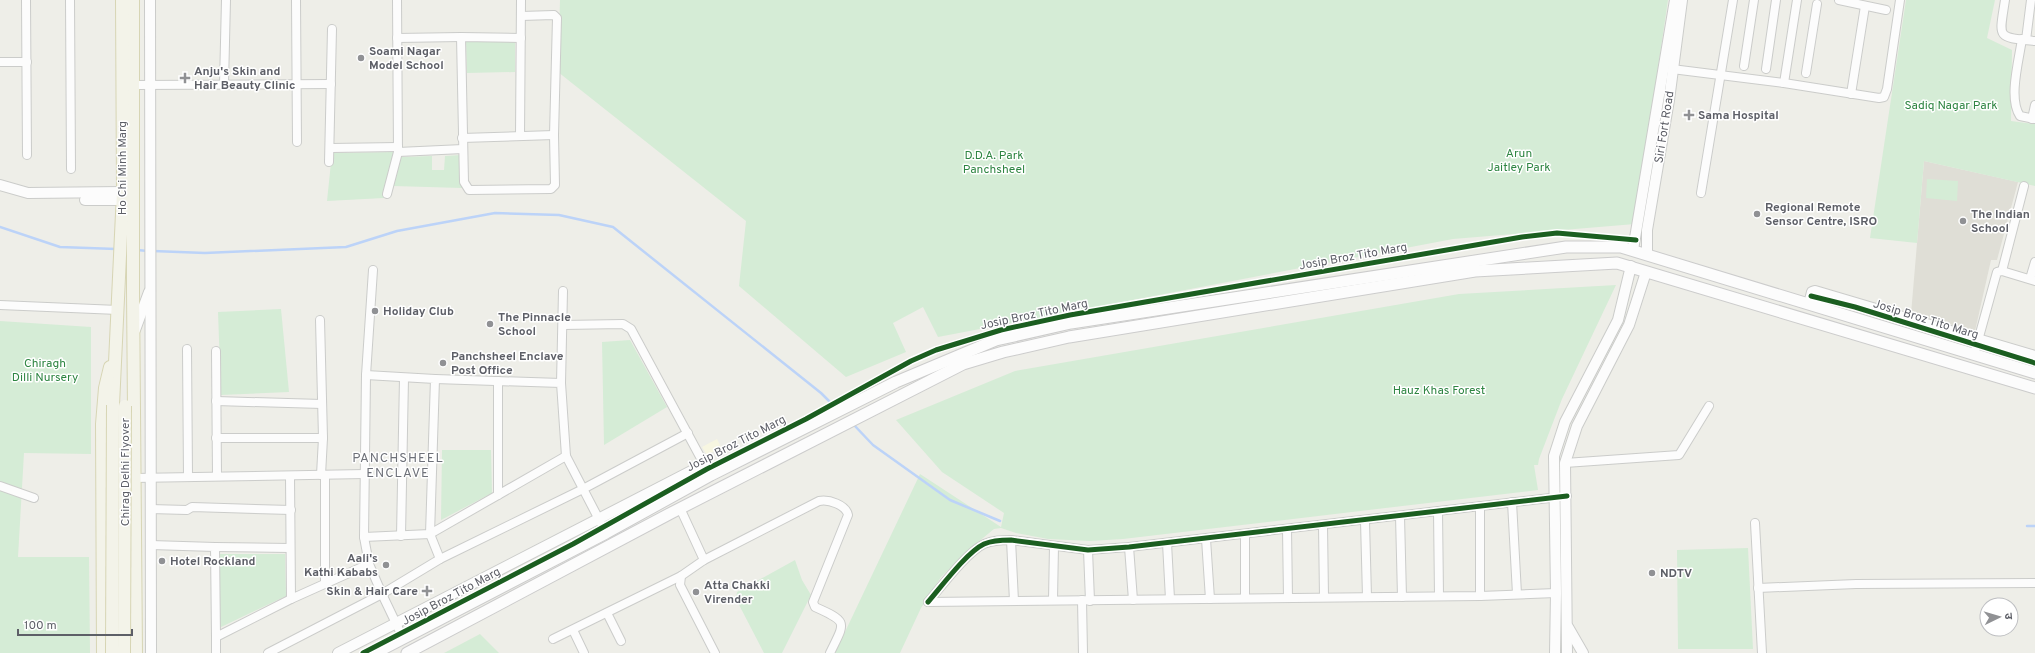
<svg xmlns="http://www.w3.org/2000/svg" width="2035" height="653" viewBox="0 0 2035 653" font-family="Overpass,'Noto Sans Devanagari',sans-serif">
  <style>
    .commercial { fill: #f7f6e1 }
    .education { fill: #dfded6 }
    .green { fill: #d5ecd6 }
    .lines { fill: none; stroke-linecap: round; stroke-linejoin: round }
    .stream { stroke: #bcd3f8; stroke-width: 2.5 }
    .minor-casing { stroke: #cbccca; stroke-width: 10 }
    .tertiary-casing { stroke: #cbccca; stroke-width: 12 }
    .secondary-casing { stroke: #ccc; stroke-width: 13 }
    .primary-casing { stroke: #d7d5b4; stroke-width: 14 }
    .minor { stroke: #fcfcfc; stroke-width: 8 }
    .tertiary { stroke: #fcfcfc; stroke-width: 10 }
    .secondary { stroke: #fcfcfc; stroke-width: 11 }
    .primary { stroke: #f3f3e9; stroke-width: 12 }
    .primary-bridge-casing { stroke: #d7d5b4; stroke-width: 14; stroke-linecap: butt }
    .primary-bridge { stroke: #f3f3e9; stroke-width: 12 }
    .cycleway-casing { stroke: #fff; stroke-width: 8 }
    .cycleway { stroke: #1b5e20; stroke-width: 5 }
    .poi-dot { fill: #909194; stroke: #fff; stroke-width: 1.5 }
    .labels { text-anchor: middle; stroke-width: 3; stroke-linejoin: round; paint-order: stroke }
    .poi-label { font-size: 12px; font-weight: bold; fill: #5d5f67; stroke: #fff; text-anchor: start }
    .park-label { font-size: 12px; fill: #2e8542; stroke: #fff }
    .street-label { font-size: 12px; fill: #5d5f67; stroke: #fff }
    .neighbourhood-label { font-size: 13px; letter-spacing: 1px; fill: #6e7179; stroke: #fff }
  </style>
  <rect width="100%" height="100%" fill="#eeeee8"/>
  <!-- commercial -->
  <path class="commercial" d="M 717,439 L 721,447 L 707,455 L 702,447 Z"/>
  <!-- education -->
  <path class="education" d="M 1924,161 L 2018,182 L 1997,260 L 1991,260 L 1975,331 L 1911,314 Z"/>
  <!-- green -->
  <g class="green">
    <path d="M 560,0 L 1668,0 L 1635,224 L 1453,239 L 938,337 L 923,307 L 893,323 L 906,352 L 846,377 L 739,286 L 746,221 L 558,72 Z"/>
    <path d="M 1906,0 L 1995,0 L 1987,38 L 2012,50 L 2011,121 L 2035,124 L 2035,186 L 1924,161 L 1917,243 L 1870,238 Z"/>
    <path d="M 466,41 L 515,42 L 515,72 L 467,73 Z"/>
    <path d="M 394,152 L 384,198 L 327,201 L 332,153 Z"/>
    <path d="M 461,155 L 462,188 L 393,186 L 401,157 L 432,156 L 432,170 L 444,170 L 445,156 Z"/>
    <path d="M 1927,179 L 1958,181 L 1957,201 L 1926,198 Z"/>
    <path d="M 1616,285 L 1562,399 L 1539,459 L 1538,465 L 1534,465 L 1538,490 L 1123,539 L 1090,541 L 1048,539 L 1016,533 L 1001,528 L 994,529 L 972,547 L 941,577 L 921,608 L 900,653 L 835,653 L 920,474 L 1001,527 L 1004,513 L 942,472 L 896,420 L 1015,371 L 1459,294 Z"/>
    <path d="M 281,309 L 289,392 L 221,395 L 218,312 Z"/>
    <path d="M 0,321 L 91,327 L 91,454 L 24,453 L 18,557 L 89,557 L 90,653 L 0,653 Z"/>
    <path d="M 630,340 L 667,407 L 604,445 L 602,342 Z"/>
    <path d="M 442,450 L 491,450 L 492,493 L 441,520 Z"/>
    <path d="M 1748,548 L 1753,649 L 1678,649 L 1677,550 Z"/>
    <path d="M 220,554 L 285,554 L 286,596 L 219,628 Z"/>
    <path d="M 795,560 L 802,580 L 811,595 L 782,653 L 764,653 L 736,599 L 737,592 Z"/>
    <path d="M 480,634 L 499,653 L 444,653 L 446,652 Z"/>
  </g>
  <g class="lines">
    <!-- stream -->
    <g class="stream">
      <path d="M 0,227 L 60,247 L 116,249"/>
      <path d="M 137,250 L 148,251"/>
      <path d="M 153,251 L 205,253 L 346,247 L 397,231 L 495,213 L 559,215 L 613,227 L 821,393 L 836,408"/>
      <path d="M 853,424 L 873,445 L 950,500 L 1000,521"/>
      <path d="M 2027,526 L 2035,526"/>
    </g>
    <defs>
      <g id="minor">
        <path d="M 26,0 L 27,155"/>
        <path d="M 70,0 L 71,169"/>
        <path d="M 296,0 L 297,142"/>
        <path d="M 397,0 L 398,152 L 463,149"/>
        <path d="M 1839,0 L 1886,10"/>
        <path d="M 2005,0 C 1999,39 1996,37 2035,41"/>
        <path d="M 397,38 L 461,37"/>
        <path d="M 521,38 L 461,37 L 464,182 L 469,190 L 551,189 L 555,185 L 554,135 L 557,18 L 554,15 L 521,16"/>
        <path d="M 2022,39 C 2019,60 2008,99 2020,116 L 2035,119"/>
        <path d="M 2026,40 L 2031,0"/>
        <path d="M 0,62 L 27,62"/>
        <path d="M 1744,66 L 1754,0"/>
        <path d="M 1672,69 L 1784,83 L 1879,98 L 1884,97 L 1887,89 L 1900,0"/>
        <path d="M 1766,69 L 1776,0"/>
        <path d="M 1806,73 L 1817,4"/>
        <path d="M 1784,83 L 1797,0"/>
        <path d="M 224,84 L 226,0"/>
        <path d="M 133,85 L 331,84"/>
        <path d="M 1851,94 L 1865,6"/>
        <path d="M 2032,119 L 2035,105"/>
        <path d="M 520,136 L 521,0"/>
        <path d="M 462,138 L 554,135"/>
        <path d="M 331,148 L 398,147"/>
        <path d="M 329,162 L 332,29"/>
        <path d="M 1701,193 L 1733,0"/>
        <path d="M 387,194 L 398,152"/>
        <path d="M 373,270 L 366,375 L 364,537 L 369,564 L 382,594 L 403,638"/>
        <path d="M 2002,271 L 2024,186"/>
        <path d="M 2030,279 L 2035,262"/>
        <path d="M 0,305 L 118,310"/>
        <path d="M 320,320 L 323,438 L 321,475"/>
        <path d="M 563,325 L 623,324 L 631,329 L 704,464"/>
        <path d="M 187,349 L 188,477"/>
        <path d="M 216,351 L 217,476"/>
        <path d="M 1974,355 L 1997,272 L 2002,271 L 2035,281"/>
        <path d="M 435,379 L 561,383 L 566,456"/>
        <path d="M 561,383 L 563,291"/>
        <path d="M 216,401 L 322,404"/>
        <path d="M 216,438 L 323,438"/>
        <path d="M 1565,463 L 1679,455 L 1709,406"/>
        <path d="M 290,476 L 291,599 L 369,564"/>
        <path d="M 134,478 L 365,474"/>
        <path d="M 0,486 L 34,498"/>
        <path d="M 498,495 L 498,381"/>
        <path d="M 1512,502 L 1517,594"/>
        <path d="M 680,508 L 704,560 L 819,501 C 829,499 846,505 848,515 L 813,602 L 815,607 C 849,622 845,622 830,653"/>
        <path d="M 150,509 L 187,510 L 192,507 L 291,510"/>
        <path d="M 1438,511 L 1439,596"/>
        <path d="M 1400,516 L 1402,597"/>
        <path d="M 1365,521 L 1367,597"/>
        <path d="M 1755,523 L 1762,653"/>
        <path d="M 1323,525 L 1324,597"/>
        <path d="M 1287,529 L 1288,598"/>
        <path d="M 1245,534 L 1245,598"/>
        <path d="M 401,536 L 404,378"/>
        <path d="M 364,537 L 430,534 L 566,456 L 606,533"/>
        <path d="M 1206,539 L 1210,599"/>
        <path d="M 1011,540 L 1014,601"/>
        <path d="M 1167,543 L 1170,599"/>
        <path d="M 151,545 L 215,547 L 216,637 L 291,599"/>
        <path d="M 215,547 L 290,548"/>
        <path d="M 1129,547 L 1133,600"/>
        <path d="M 1088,550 L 1090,601"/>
        <path d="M 440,559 L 583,489 L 688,433"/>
        <path d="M 704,560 L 681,576 L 680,585 L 715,653"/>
        <path d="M 325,583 L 325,475"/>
        <path d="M 1758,588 L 1856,584 L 2035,583"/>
        <path d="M 1480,596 L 1480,506"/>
        <path d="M 1053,600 L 1054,546"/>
        <path d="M 1082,600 L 1083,653"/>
        <path d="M 928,602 C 941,587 967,552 984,544 C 993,540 1002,540 1011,540 L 1088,550 L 1129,547 L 1567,496"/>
        <path d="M 928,602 L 1480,596 L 1556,593"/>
        <path d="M 607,613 L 621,641"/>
        <path d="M 573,630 L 584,653"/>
        <path d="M 216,637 L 216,653"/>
        <path d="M 553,639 L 681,576"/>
        <path d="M 268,653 L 382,594 L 440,559 L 430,534 L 435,379 L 366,375"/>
      </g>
      <g id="tertiary">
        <path d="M 150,0 L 151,653"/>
        <path d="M 0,185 L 28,193 L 123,192"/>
        <path d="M 85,200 L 123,200"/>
        <path d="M 1633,250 L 1675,0"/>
        <path d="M 1647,254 L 1647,230 L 1669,100 L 1682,0"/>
        <path d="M 1809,304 L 1812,292 L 1815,291 L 2035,356"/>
        <path d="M 135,330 L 149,292"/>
        <path d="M 1568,627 L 1583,653"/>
        <path d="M 338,653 L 703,465 L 706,466 L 711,475"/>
        <path d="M 1555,653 L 1556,593 L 1554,456 L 1565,422 L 1618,320 L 1631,266"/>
        <path d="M 1567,653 L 1565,463 L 1577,426 L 1629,325 L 1646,272"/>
      </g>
      <g id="secondary">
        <path d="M 375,653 L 606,533 L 711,475 L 896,382 L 996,340 L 1071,323 L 1566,247 L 1621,247 L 2035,373"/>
        <path d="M 407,653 L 673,512 L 963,364 L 1003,352 L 1069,337 L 1475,271 L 1617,263 L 2035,388"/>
      </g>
      <g id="primary">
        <path d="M 133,0 L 133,291 L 136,653"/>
        <path d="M 113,405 L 123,192 L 122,0"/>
        <path d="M 103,653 L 102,424 L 105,388 L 110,367"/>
      </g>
    </defs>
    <!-- minor casing -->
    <use href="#minor" class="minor-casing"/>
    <!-- tertiary casing -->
    <use href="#tertiary" class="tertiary-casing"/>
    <!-- secondary casing -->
    <use href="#secondary" class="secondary-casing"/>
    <!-- primary casing -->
    <use href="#primary" class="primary-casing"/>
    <!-- minor -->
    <use href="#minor" class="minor"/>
    <!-- tertiary -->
    <use href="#tertiary" class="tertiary"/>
    <!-- secondary -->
    <use href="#secondary" class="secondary"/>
    <!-- primary -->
    <use href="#primary" class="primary"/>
    <defs>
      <g id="primary-bridge">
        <path d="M 112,653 L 113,405"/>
        <path d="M 124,653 L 125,406"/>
      </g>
    </defs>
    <!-- primary-bridge casing -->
    <use href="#primary-bridge" class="primary-bridge-casing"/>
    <!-- primary-bridge -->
    <use href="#primary-bridge" class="primary-bridge"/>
    <defs>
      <g id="cycleway">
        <path d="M 1811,296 L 1855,307 L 2035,363"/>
        <path d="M 928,602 C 941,587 967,552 984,544 C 993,540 1002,540 1011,540 L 1088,550 L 1129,547 L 1567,496"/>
        <path d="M 363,653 L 573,544 L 707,469 L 806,419 L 911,361 L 936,350 L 1001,330 L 1070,315 L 1522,237 L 1557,233 L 1636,240"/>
      </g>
    </defs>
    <!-- cycleway casing -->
    <use href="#cycleway" class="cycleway-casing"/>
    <!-- cycleway -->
    <use href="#cycleway" class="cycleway"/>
  </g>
  <!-- markers -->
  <g class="poi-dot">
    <circle cx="361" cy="58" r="4"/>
    <path d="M183 72h4v4h4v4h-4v4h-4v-4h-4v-4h4z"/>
    <path d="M1687 109h4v4h4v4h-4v4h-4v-4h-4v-4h4z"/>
    <circle cx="1757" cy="214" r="4"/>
    <circle cx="1963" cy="221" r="4"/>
    <circle cx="375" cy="311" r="4"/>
    <circle cx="490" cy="324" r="4"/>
    <circle cx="443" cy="363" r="4"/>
    <circle cx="162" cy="561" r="4"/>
    <circle cx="386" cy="565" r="4"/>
    <circle cx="1652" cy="573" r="4"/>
    <path d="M425 585h4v4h4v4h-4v4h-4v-4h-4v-4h4z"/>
    <circle cx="696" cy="592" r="4"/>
  </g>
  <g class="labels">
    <!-- poi labels -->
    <g class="poi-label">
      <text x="369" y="55">Soami Nagar<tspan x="369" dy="14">Model School</tspan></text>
      <text x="194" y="75">Anju's Skin and<tspan x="194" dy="14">Hair Beauty Clinic</tspan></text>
      <text x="1698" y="119">Sama Hospital</text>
      <text x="1765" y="211">Regional Remote<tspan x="1765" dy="14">Sensor Centre, ISRO</tspan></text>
      <text x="1971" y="218">The Indian<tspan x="1971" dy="14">School</tspan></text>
      <text x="383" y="315">Holiday Club</text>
      <text x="498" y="321">The Pinnacle<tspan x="498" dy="14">School</tspan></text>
      <text x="451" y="360">Panchsheel Enclave<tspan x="451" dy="14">Post Office</tspan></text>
      <text x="378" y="562" text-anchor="end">Aali's<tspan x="378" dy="14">Kathi Kababs</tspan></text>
      <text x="170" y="565">Hotel Rockland</text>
      <text x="1660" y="577">NDTV</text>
      <text x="704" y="589">Atta Chakki<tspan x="704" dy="14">Virender</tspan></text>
      <text x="418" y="595" text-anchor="end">Skin &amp; Hair Care</text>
    </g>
    <!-- park labels -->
    <g class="park-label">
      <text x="1951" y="109">Sadiq Nagar Park</text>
      <text x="1519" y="157">Arun<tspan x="1519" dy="14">Jaitley Park</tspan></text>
      <text x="994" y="159">D.D.A. Park<tspan x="994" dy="14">Panchsheel</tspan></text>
      <text x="45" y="367">Chiragh<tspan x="45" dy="14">Dilli Nursery</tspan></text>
      <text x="1439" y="394">Hauz Khas Forest</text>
    </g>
    <!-- street labels -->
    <g class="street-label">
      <text transform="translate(1664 127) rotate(-81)" y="4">Siri Fort Road</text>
      <text transform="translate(122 168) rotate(-90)" y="4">Ho Chi Minh Marg</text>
      <text transform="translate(1353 256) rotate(-10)" y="4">Josip Broz Tito Marg</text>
      <text transform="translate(1034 314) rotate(-12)" y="4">Josip Broz Tito Marg</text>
      <text transform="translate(1926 319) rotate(17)" y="4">Josip Broz Tito Marg</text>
      <text transform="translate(736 443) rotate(-27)" y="4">Josip Broz Tito Marg</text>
      <text transform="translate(125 472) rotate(-90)" y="4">Chirag Delhi Flyover</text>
      <text transform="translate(451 596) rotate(-28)" y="4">Josip Broz Tito Marg</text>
    </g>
    <!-- neighbourhood labels -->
    <g class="neighbourhood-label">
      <text x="398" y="462">PANCHSHEEL<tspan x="398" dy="15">ENCLAVE</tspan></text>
    </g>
  </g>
  <!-- north arrow -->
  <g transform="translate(1999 617) rotate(85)"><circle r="19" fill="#ffffff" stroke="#bebfc2"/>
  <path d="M0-3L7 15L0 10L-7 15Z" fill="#909194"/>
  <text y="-6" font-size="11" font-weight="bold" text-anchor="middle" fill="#5d5f67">उ</text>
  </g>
  <!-- scale -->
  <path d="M18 629v6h114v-6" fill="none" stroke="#5d5f67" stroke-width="2"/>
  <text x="24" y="629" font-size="12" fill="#5d5f67" stroke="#ffffff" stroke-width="3" paint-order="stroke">100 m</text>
</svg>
